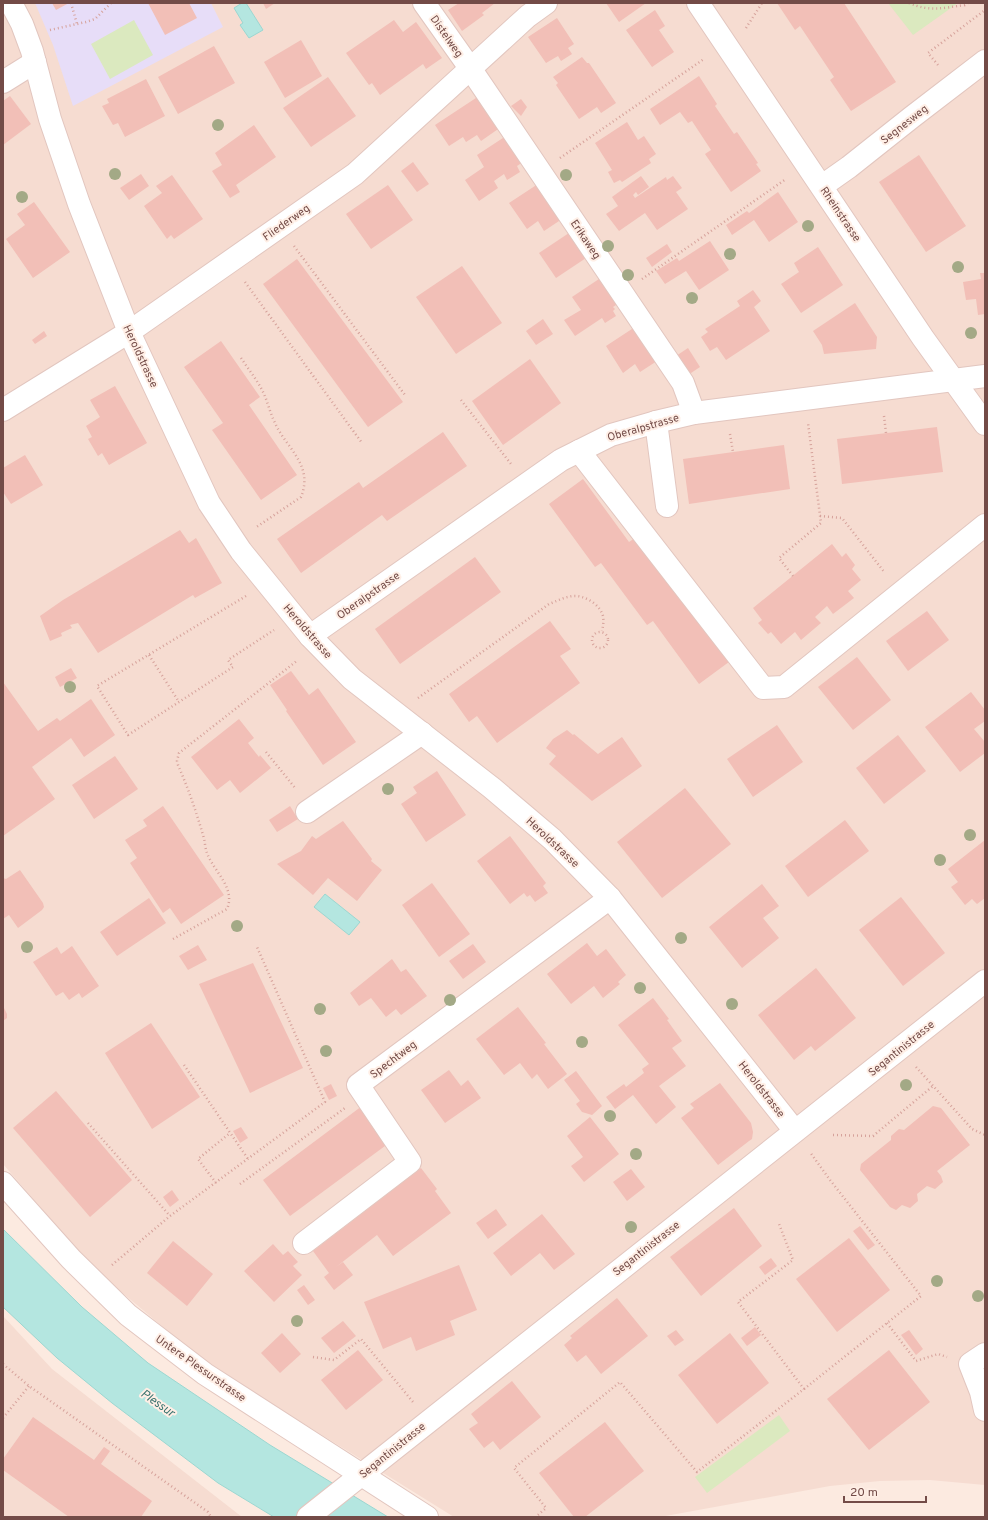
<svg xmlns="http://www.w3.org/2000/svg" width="988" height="1520" viewBox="0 0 988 1520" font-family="Overpass,sans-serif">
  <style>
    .residential { fill: #f6dcd1 }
    .education { fill: #e7ddf8 }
    .green { fill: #dbe9bf }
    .water { fill: #b4e6e0; stroke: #9bd7d1 }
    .building { fill: #f2bfb7 }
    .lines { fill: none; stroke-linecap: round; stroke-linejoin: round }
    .minor-casing { stroke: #e2c6bf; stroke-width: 24 }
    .path { stroke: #d6a29b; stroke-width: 2.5; stroke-dasharray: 1 3; stroke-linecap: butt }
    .minor { stroke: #fff; stroke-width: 22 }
    .tree { fill: #a3a986 }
    .labels { text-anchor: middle; stroke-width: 4; stroke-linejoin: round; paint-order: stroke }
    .street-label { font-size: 11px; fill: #734b47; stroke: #ffefe6 }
    .water-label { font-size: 12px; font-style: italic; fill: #38726d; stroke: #ffefe6 }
  </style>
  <rect width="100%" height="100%" fill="#fceae0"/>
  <!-- residential -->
  <g class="residential">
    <path d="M 3,3 L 985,3 L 985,1485 L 930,1480 L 880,1481 L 830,1486 L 660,1517 L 454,1517 L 206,1363 L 94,1269 L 3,1164 Z"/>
    <path d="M 3,1316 L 52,1369 L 242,1517 L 3,1517 Z"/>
  </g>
  <!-- education -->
  <path class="education" d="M 35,3 L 211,3 L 223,27 L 73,106 L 53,45 Z"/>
  <!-- green -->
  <g class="green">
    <path d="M 888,3 L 958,3 L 913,35 Z"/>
    <path d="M 134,20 L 153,55 L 110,79 L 91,44 Z"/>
    <path d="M 779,1415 L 790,1431 L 707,1493 L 695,1477 Z"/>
  </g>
  <!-- water -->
  <g class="water">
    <path d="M 242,3 L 246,3 L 263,30 L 249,38 L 240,25 L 243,23 L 234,8 Z"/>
    <path d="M 325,894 L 360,922 L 349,935 L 314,907 Z"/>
    <path d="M 3,1229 L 82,1307 L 148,1363 L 270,1445 L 388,1517 L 274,1517 L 218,1483 L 112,1403 L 57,1358 L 3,1307 Z"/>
  </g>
  <!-- building -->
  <g class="building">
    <path d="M 52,3 L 69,3 L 56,10 Z"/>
    <path d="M 148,3 L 189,3 L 197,18 L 165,35 Z"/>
    <path d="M 263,3 L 275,3 L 266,9 Z"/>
    <path d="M 459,3 L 495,3 L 482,13 L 484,15 L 462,31 L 448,10 Z"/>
    <path d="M 606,3 L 646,3 L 619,22 Z"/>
    <path d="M 777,3 L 844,3 L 896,82 L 851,111 L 830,80 L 834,77 L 800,26 L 795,30 Z"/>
    <path d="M 655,10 L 665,26 L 659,30 L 674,52 L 652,67 L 626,30 Z"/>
    <path d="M 557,18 L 574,44 L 568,48 L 572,54 L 561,61 L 558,56 L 546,63 L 528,37 Z"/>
    <path d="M 394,20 L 403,32 L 416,22 L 442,58 L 426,69 L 423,64 L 380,95 L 372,83 L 369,85 L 346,53 Z"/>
    <path d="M 301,40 L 322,76 L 285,98 L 264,62 Z"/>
    <path d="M 214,46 L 235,83 L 178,114 L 158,77 Z"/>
    <path d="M 582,57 L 587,63 L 589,63 L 616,103 L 601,113 L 597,107 L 579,119 L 556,85 L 558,83 L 553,77 Z"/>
    <path d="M 699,76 L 717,104 L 715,106 L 734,134 L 737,132 L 758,163 L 756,164 L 761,171 L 731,192 L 705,154 L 711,150 L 692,121 L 688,123 L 680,112 L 660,125 L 650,109 Z"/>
    <path d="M 328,77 L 356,116 L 311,147 L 283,108 Z"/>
    <path d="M 146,79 L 165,116 L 125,137 L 118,123 L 113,125 L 102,106 L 109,103 L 107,99 Z"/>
    <path d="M 10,96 L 31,124 L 3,145 L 3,101 Z"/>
    <path d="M 479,96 L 501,127 L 481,141 L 477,135 L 466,142 L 463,137 L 449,146 L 435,125 Z"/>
    <path d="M 521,99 L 527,107 L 521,116 L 511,106 Z"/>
    <path d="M 627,122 L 638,140 L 644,136 L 656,154 L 649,159 L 651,163 L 622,182 L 620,180 L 614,183 L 608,172 L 612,170 L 595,143 Z"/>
    <path d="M 254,125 L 276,157 L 236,185 L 240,192 L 230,198 L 212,171 L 222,165 L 215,153 Z"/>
    <path d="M 506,136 L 523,162 L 517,166 L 520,172 L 507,180 L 504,174 L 494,181 L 498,188 L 479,201 L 465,180 L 484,167 L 477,155 Z"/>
    <path d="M 919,155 L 966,226 L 926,252 L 879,182 Z"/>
    <path d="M 413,162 L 429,184 L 417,192 L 401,171 Z"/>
    <path d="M 141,174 L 149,186 L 129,200 L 120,188 Z"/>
    <path d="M 172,175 L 203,219 L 174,239 L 171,235 L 167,239 L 144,206 L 162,193 L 156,186 Z"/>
    <path d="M 641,176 L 649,187 L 638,195 L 636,192 L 633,195 L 635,198 L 666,177 L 667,180 L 673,176 L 682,188 L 676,192 L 688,209 L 657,230 L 645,213 L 619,231 L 606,214 L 618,206 L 612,197 Z"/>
    <path d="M 538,184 L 562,219 L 544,231 L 538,221 L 527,229 L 509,203 Z"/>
    <path d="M 388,185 L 413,220 L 371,249 L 346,214 Z"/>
    <path d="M 778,192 L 798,222 L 769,242 L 754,220 L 732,235 L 726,225 L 747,211 L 749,213 Z"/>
    <path d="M 34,202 L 70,252 L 33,278 L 6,239 L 25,225 L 17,214 Z"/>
    <path d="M 569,233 L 586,258 L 556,278 L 539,253 Z"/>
    <path d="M 710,241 L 729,270 L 699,290 L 686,271 L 665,284 L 656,271 L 677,258 L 679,261 Z"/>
    <path d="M 667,244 L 672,252 L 652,267 L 646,258 Z"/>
    <path d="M 818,247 L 843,285 L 801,313 L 781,284 L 799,272 L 794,263 Z"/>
    <path d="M 297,259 L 403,402 L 368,427 L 263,284 Z"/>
    <path d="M 462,266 L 502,323 L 456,354 L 416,297 Z"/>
    <path d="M 980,273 L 985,273 L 985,314 L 978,315 L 976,299 L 966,300 L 963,282 L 981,279 Z"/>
    <path d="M 602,277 L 619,303 L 613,307 L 615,309 L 613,311 L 616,316 L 605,323 L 602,318 L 575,336 L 564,320 L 581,310 L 572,297 Z"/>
    <path d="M 753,290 L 761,301 L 754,307 L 770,331 L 726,360 L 717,347 L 710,351 L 701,337 L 708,332 L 705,329 L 740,306 L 737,301 Z"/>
    <path d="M 855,303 L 877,337 L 876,349 L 824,354 L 822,345 L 813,331 Z"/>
    <path d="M 543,319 L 553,334 L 536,345 L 526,331 Z"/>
    <path d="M 635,327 L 657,361 L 640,372 L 635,364 L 623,373 L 606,346 Z"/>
    <path d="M 44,331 L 47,336 L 35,344 L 32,340 Z"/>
    <path d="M 221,341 L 260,397 L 249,405 L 297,475 L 261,500 L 212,430 L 223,423 L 184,367 Z"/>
    <path d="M 688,348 L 700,367 L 688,375 L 676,356 Z"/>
    <path d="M 530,359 L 561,403 L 503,445 L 472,401 Z"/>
    <path d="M 115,386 L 147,443 L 109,465 L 102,453 L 98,456 L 88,439 L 92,437 L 86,426 L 100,417 L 90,400 Z"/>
    <path d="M 937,427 L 943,472 L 842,484 L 837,439 Z"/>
    <path d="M 443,432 L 467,466 L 387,521 L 382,515 L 301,573 L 277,539 L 359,482 L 363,488 Z"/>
    <path d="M 784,445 L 790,489 L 689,504 L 683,459 Z"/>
    <path d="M 25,455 L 43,485 L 11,504 L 3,492 L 3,468 Z"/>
    <path d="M 583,479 L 629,542 L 635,538 L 681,601 L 687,596 L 733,659 L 699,684 L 653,621 L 647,625 L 601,563 L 595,567 L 549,504 Z"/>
    <path d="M 180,530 L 189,543 L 196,538 L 222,583 L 195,598 L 193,595 L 98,653 L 78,623 L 70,625 L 72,628 L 61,633 L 62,636 L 50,641 L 40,616 L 63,600 Z"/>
    <path d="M 832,544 L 842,557 L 846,553 L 855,565 L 852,569 L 861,580 L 848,591 L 854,598 L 833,614 L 827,606 L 815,617 L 821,623 L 801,640 L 795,632 L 781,644 L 771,632 L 768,634 L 758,623 L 762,620 L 753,608 Z"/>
    <path d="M 475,557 L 501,592 L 400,664 L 375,629 Z"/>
    <path d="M 927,611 L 949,640 L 908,671 L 886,641 Z"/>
    <path d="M 550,621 L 571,649 L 560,656 L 580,683 L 497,743 L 477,716 L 469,722 L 449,694 Z"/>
    <path d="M 857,657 L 891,700 L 853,730 L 818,687 Z"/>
    <path d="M 71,668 L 77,678 L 60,687 L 55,677 Z"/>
    <path d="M 291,671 L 309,695 L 318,688 L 356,742 L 323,765 L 286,711 L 287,710 L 270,685 Z"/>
    <path d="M 3,682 L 38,731 L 57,718 L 60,721 L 91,699 L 115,735 L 84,757 L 71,738 L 32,767 L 55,799 L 3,836 Z"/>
    <path d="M 971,692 L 985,710 L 985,721 L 974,729 L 985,742 L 985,753 L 960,772 L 925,727 Z"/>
    <path d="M 239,719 L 254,738 L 248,743 L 259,757 L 260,755 L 271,768 L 240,793 L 230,780 L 217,790 L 191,757 Z"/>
    <path d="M 777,725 L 803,762 L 753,797 L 727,759 Z"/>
    <path d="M 567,730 L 573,735 L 574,734 L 598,754 L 622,737 L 642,766 L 592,801 L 549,764 L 556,756 L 546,748 L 553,739 Z"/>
    <path d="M 898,735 L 926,771 L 884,804 L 856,768 Z"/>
    <path d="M 115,756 L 138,789 L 94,819 L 72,785 Z"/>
    <path d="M 437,771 L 466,815 L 426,842 L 401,804 L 417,793 L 413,787 Z"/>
    <path d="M 685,788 L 731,844 L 662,898 L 617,842 Z"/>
    <path d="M 163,806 L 224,895 L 181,924 L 170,908 L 163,913 L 130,863 L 137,858 L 125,840 L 147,826 L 143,820 Z"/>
    <path d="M 290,806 L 298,819 L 277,832 L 269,820 Z"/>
    <path d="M 845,820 L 869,851 L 808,897 L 785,866 Z"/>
    <path d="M 343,821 L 372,859 L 371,861 L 382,870 L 357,901 L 328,878 L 313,895 L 277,864 L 301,851 L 312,836 L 316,839 Z"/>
    <path d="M 510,836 L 546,883 L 543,886 L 548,893 L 535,902 L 530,895 L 527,897 L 524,893 L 510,904 L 477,861 Z"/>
    <path d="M 985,840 L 985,898 L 977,904 L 972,899 L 965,905 L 951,887 L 958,882 L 948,869 Z"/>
    <path d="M 20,870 L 43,903 L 44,907 L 42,910 L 18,928 L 9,915 L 3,919 L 3,878 L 6,879 Z"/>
    <path d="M 432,883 L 470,934 L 439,957 L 402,905 Z"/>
    <path d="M 762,884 L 779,906 L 763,918 L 779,938 L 742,968 L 709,927 Z"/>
    <path d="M 901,897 L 945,953 L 903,986 L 859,930 Z"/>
    <path d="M 149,898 L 166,923 L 117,956 L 100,932 Z"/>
    <path d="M 587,943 L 597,956 L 606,949 L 626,975 L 618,982 L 620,984 L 603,998 L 594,986 L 571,1004 L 547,974 Z"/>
    <path d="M 473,944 L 486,962 L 463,979 L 449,961 Z"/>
    <path d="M 198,945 L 207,960 L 188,970 L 179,956 Z"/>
    <path d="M 72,946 L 99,986 L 82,998 L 79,993 L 69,1000 L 63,992 L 56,996 L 33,962 L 57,947 L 61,954 Z"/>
    <path d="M 392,959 L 401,972 L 406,969 L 427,996 L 401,1015 L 396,1009 L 386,1017 L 371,998 L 359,1006 L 350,993 Z"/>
    <path d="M 253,963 L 303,1068 L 250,1093 L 199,984 Z"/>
    <path d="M 816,968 L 856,1018 L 815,1051 L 811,1046 L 794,1060 L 758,1015 Z"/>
    <path d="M 653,998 L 669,1019 L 667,1020 L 682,1041 L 672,1048 L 686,1066 L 659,1086 L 676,1107 L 656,1124 L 633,1095 L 615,1109 L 606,1097 L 624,1084 L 626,1087 L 644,1073 L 642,1069 L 649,1064 L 618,1025 Z"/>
    <path d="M 3,1006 L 7,1014 L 7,1018 L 3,1021 Z"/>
    <path d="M 518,1007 L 546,1043 L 544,1044 L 567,1074 L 548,1089 L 537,1074 L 532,1079 L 520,1063 L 504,1075 L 476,1039 Z"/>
    <path d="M 151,1023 L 200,1097 L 152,1129 L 105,1053 Z"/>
    <path d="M 449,1070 L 461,1086 L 468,1080 L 481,1098 L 445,1123 L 421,1090 Z"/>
    <path d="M 576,1071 L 602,1106 L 592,1115 L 582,1112 L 576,1104 L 580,1101 L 564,1080 Z"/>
    <path d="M 720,1083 L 751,1123 L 753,1132 L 752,1139 L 749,1141 L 718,1165 L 681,1118 L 694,1108 L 690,1104 Z"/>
    <path d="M 331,1084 L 337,1096 L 329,1100 L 323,1088 Z"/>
    <path d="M 56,1091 L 132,1180 L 90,1217 L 13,1128 Z"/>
    <path d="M 362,1106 L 389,1143 L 290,1216 L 263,1180 Z"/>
    <path d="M 933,1106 L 941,1108 L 970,1145 L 937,1171 L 941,1176 L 943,1182 L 935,1189 L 927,1186 L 917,1194 L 918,1201 L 910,1208 L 902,1205 L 896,1210 L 890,1207 L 860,1170 L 861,1164 L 891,1140 L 891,1136 L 899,1129 L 904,1130 Z"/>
    <path d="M 590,1117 L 619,1154 L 584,1182 L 571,1166 L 583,1157 L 567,1136 Z"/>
    <path d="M 241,1127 L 248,1138 L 240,1143 L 233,1131 Z"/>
    <path d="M 421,1168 L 437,1189 L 435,1191 L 451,1213 L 393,1256 L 377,1235 L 336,1267 L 343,1262 L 353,1275 L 334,1290 L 324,1277 L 329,1273 L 313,1251 Z"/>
    <path d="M 631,1169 L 645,1187 L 627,1201 L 613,1182 Z"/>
    <path d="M 172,1190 L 179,1200 L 170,1207 L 163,1197 Z"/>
    <path d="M 734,1208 L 762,1246 L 701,1296 L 670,1257 Z"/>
    <path d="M 496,1209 L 507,1225 L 488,1239 L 476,1223 Z"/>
    <path d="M 542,1214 L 575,1254 L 554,1270 L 540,1253 L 511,1276 L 493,1253 Z"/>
    <path d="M 860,1226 L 875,1245 L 868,1250 L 853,1231 Z"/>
    <path d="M 849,1238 L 890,1290 L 837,1332 L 796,1279 Z"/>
    <path d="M 173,1241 L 213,1274 L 187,1306 L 147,1273 Z"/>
    <path d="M 273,1244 L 283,1255 L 288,1251 L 298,1262 L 293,1266 L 302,1275 L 274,1302 L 244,1271 Z"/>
    <path d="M 771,1258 L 777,1266 L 765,1275 L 759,1267 Z"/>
    <path d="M 459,1265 L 477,1310 L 450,1321 L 455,1335 L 416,1351 L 411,1337 L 383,1349 L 364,1302 Z"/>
    <path d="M 304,1285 L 315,1300 L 308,1305 L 297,1290 Z"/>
    <path d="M 617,1298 L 648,1336 L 601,1374 L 586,1355 L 577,1362 L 564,1345 L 572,1338 L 570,1336 Z"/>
    <path d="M 343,1321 L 356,1336 L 334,1353 L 321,1338 Z"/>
    <path d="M 755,1327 L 761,1335 L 747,1346 L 741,1338 Z"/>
    <path d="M 676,1330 L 684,1340 L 675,1346 L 667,1336 Z"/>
    <path d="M 909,1330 L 923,1349 L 916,1355 L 901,1335 Z"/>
    <path d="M 282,1333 L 301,1354 L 280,1373 L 261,1353 Z"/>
    <path d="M 730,1333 L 769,1383 L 717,1424 L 678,1375 Z"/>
    <path d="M 358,1350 L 383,1380 L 346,1410 L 321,1380 Z"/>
    <path d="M 889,1350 L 930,1402 L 869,1450 L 827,1399 Z"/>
    <path d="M 512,1381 L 541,1417 L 500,1450 L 493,1441 L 484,1448 L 469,1429 L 478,1423 L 471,1414 Z"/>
    <path d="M 33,1417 L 94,1460 L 104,1447 L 110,1451 L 101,1464 L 152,1501 L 141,1517 L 69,1517 L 3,1470 L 3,1459 Z"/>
    <path d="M 605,1422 L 644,1471 L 585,1517 L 574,1517 L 539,1473 Z"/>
  </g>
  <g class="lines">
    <defs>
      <g id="minor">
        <path d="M 11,3 L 22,24 L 32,51 L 50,119 L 79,204 L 129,332 L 209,503 L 241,551 L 310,636 L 352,679 L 492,788 L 552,839 L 610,898 L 795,1131"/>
        <path d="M 424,3 L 470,68 L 683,383 L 694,413"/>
        <path d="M 698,3 L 923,338 L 985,424"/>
        <path d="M 3,82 L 35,62"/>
        <path d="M 822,186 L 849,167 L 912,117 L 985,61"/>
        <path d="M 3,410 L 129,332 L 355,174 L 528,16 L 546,3"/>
        <path d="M 656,422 L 667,506"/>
        <path d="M 579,451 L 763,688 L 784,687 L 985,525"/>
        <path d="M 310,636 L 561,460 L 611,435 L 656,422 L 694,413 L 985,376"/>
        <path d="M 307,812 L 422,733"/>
        <path d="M 3,1183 L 71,1259 L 128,1315 L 205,1374 L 427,1517"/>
        <path d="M 304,1243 L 410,1162 L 358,1085 L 610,898"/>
        <path d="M 985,1354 L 970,1364 L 981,1392 L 985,1410"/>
        <path d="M 308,1517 L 985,981"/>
      </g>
    </defs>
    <!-- minor casing -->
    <use href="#minor" class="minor-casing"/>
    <!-- path -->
    <g class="path">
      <path d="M 71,3 L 77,24"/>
      <path d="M 909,3 C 930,12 942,8 965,5 L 968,3"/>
      <path d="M 746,28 L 762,3"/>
      <path d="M 50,30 L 86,22 L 95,19 L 111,3"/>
      <path d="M 938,65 L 928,53 L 985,10"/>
      <path d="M 560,158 L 704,59"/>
      <path d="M 294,246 L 405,395"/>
      <path d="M 642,279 L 786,179"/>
      <path d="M 245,282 L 362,443"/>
      <path d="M 241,358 C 249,370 258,381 264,394 C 268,403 270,413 275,423 C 286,448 314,465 301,497 L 255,528"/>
      <path d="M 461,400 L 511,464"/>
      <path d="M 884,416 L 886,433"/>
      <path d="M 730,434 L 733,452"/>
      <path d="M 820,516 L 842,518 L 885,573"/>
      <path d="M 793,576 L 779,558 L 821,523 L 808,423"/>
      <path d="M 246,596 L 97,686 L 128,735 L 233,667 L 228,660 L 274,630"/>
      <circle cx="600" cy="640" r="8"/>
      <path d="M 149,655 L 179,702"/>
      <path d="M 418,698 L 549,604 C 557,601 564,597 573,596 C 584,595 600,604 603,616 C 604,621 603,626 602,631"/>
      <path d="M 266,752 L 296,789"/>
      <path d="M 173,939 L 227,909 C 236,888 214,872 207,853 C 205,848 205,841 203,835 C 196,811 188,788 178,765 L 177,761 L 179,753 L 298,660"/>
      <path d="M 184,1065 L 248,1159"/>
      <path d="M 916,1067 L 972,1129 L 985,1135"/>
      <path d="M 88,1123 L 170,1216"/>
      <path d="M 833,1135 L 873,1136 L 933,1086"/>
      <path d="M 216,1183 L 198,1159 L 230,1133"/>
      <path d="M 240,1184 L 345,1108"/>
      <path d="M 112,1265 L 170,1216 L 325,1102 L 257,947"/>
      <path d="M 887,1323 L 916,1361 L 938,1354 L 947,1357"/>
      <path d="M 313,1357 L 334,1360 L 361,1339 L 413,1402"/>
      <path d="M 3,1364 L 29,1386 L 208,1512 L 211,1517"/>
      <path d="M 804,1389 L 921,1296 L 830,1180 L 810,1152"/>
      <path d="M 3,1418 L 29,1386"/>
      <path d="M 538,1515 L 546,1508 L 514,1468 L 620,1382 L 697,1472 L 804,1389 L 738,1302 L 793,1260 L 779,1224"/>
    </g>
    <!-- minor -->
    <use href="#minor" class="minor"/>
  </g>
  <!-- trees -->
  <g class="tree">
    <circle cx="218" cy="125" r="6"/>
    <circle cx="115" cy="174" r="6"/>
    <circle cx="566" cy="175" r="6"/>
    <circle cx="22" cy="197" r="6"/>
    <circle cx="808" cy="226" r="6"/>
    <circle cx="608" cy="246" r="6"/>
    <circle cx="730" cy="254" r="6"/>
    <circle cx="958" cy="267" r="6"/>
    <circle cx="628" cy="275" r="6"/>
    <circle cx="692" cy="298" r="6"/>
    <circle cx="971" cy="333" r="6"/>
    <circle cx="70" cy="687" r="6"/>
    <circle cx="388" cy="789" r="6"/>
    <circle cx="970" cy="835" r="6"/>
    <circle cx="940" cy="860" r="6"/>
    <circle cx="237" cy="926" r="6"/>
    <circle cx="681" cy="938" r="6"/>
    <circle cx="27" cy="947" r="6"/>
    <circle cx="640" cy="988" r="6"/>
    <circle cx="450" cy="1000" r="6"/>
    <circle cx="732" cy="1004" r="6"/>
    <circle cx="320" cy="1009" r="6"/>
    <circle cx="582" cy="1042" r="6"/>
    <circle cx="326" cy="1051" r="6"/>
    <circle cx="906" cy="1085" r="6"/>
    <circle cx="610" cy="1116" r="6"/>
    <circle cx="636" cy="1154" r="6"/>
    <circle cx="631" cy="1227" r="6"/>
    <circle cx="937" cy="1281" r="6"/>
    <circle cx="978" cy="1296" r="6"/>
    <circle cx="297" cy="1321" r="6"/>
  </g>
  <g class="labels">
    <!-- street labels -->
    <g class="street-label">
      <text transform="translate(447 36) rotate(55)" y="4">Distelweg</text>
      <text transform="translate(904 124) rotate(-38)" y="4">Segnesweg</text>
      <text transform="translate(841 214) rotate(56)" y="4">Rheinstrasse</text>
      <text transform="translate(286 222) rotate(-35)" y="4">Fliederweg</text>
      <text transform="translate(586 239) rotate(56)" y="4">Erikaweg</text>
      <text transform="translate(141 356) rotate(65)" y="4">Heroldstrasse</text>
      <text transform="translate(643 427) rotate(-16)" y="4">Oberalpstrasse</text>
      <text transform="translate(368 595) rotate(-35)" y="4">Oberalpstrasse</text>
      <text transform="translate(308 631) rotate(49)" y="4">Heroldstrasse</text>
      <text transform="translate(553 842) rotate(43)" y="4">Heroldstrasse</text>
      <text transform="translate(901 1048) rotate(-39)" y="4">Segantinistrasse</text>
      <text transform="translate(393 1059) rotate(-37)" y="4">Spechtweg</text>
      <text transform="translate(762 1089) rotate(52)" y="4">Heroldstrasse</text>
      <text transform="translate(646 1248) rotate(-38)" y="4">Segantinistrasse</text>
      <text transform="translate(201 1368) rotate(35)" y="4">Untere Plessurstrasse</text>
      <text transform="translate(392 1450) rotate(-39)" y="4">Segantinistrasse</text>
    </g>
    <!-- water labels -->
    <g class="water-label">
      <text transform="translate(158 1403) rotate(35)" y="4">Plessur</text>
    </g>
  </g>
  <!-- border -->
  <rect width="988" height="1520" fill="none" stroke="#734b47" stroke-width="8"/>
  <!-- scale -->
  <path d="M844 1496v6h82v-6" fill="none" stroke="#734b47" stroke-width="2"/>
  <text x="850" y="1496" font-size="12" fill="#734b47" stroke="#ffefe6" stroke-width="3" paint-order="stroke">20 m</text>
</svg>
